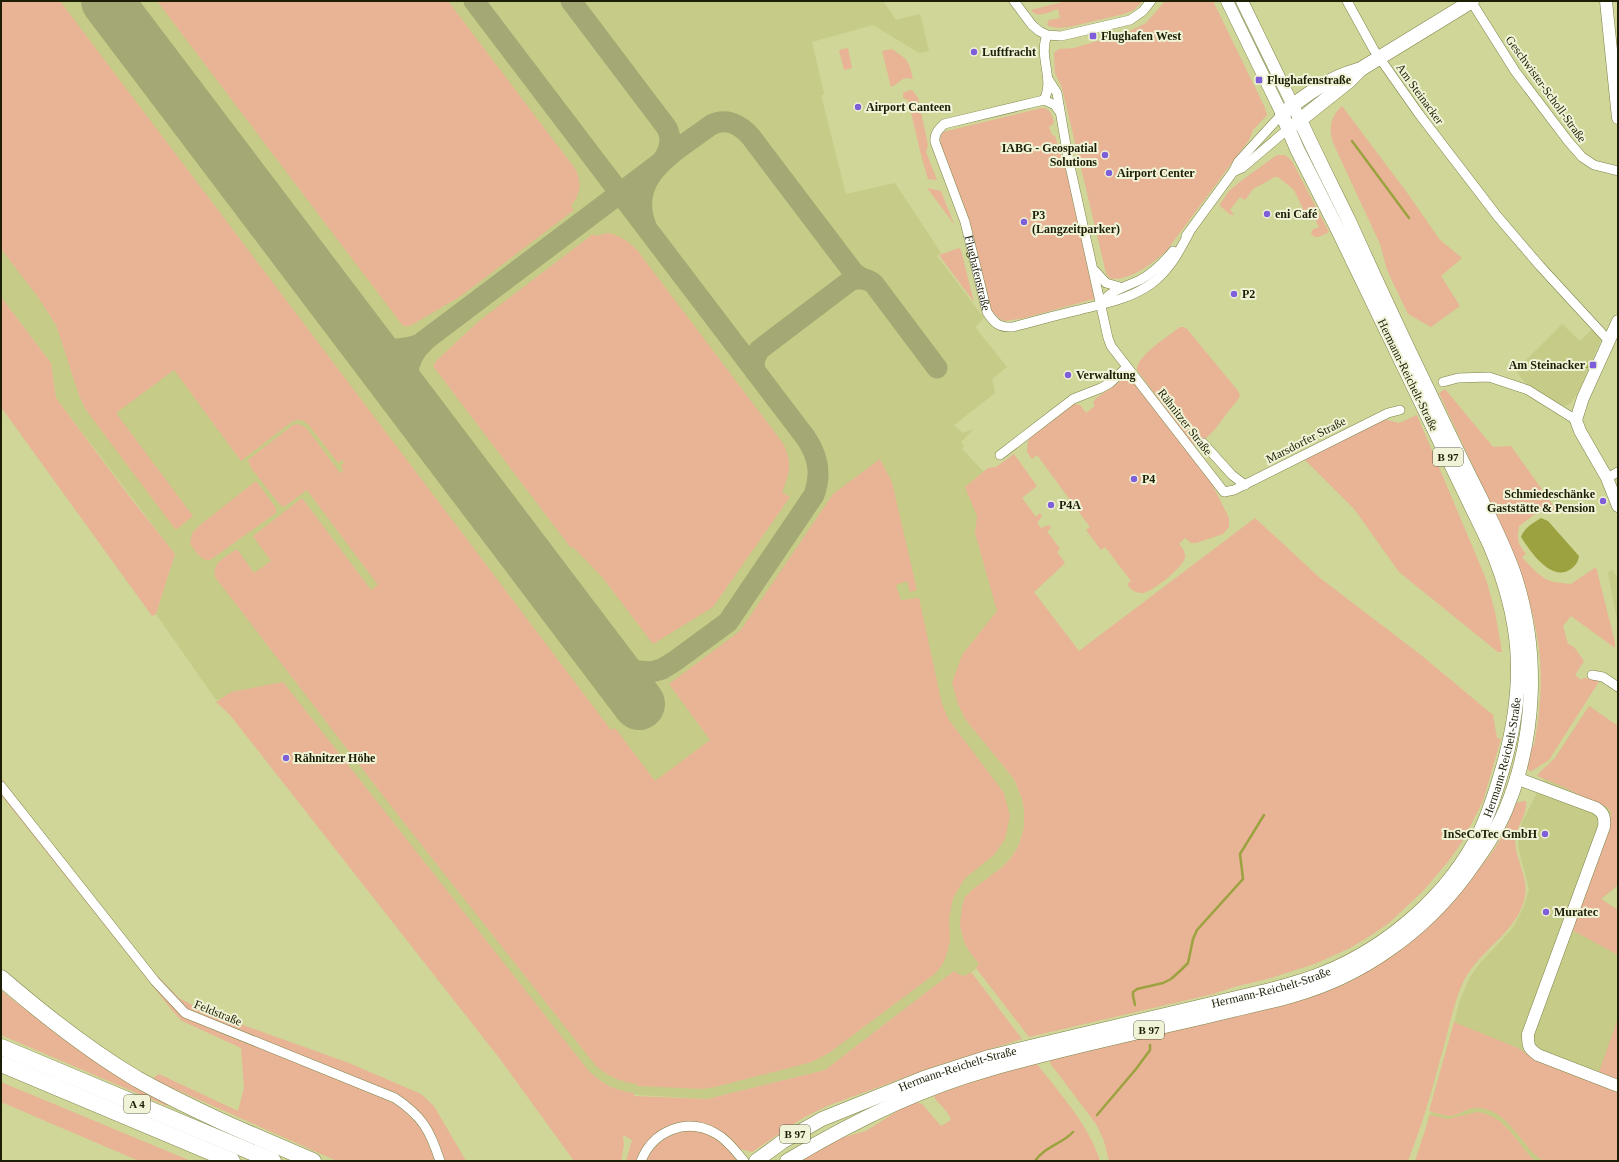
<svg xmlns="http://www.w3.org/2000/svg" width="1619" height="1162" viewBox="0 0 1619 1162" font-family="Georgia,serif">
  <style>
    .built { fill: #c6cb87 }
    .green { fill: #e8b495 }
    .water { fill: #9ca23f }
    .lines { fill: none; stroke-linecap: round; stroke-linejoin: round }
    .stream { stroke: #9ca23f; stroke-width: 2.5 }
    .taxiway { stroke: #a4a874; stroke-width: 21 }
    .runway { stroke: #a4a874; stroke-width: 52 }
    .street-casing { stroke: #7e8349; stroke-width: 10 }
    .secondary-casing { stroke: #7e8349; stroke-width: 13 }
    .primary-casing { stroke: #7e8349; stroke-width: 15 }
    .highway-casing { stroke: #7e8349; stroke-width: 17 }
    .street { stroke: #fff; stroke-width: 9 }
    .secondary { stroke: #fff; stroke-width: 12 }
    .primary { stroke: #fff; stroke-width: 14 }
    .highway { stroke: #fff; stroke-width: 16 }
    .poi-dot { fill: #7f5ed9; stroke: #f0f3d5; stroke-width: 1.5 }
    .labels { text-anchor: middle; stroke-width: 4; stroke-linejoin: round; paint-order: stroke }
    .shield { fill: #f0f3d5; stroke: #5c5e44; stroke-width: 1 }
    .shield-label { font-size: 11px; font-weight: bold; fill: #1d1e06 }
    .poi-label { font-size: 12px; font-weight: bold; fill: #1d1e06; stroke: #f0f3d5; text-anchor: start }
    .street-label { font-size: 12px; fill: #1d1e06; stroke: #f0f3d5 }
  </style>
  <rect width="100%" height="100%" fill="#d0d598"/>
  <!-- built -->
  <g class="built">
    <path d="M 1,1 L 883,1 L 896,20 L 920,14 L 929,51 L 919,53 L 873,25 L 812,42 L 824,94 L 821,95 L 846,194 L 895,183 L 941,253 L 937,256 L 984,318 L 975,327 L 1007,367 L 992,379 L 995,393 L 954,425 L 962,433 L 974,429 L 961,442 L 964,446 L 962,449 L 984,472 L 996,472 L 1065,563 L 1011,613 L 965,719 L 1014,779 L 1022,799 L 1024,810 L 1024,827 L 1019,845 L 1011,858 L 1001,868 L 973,889 L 960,925 L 964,942 L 969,951 L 979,964 L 978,967 L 966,976 L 962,976 L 954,971 L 825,1070 L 707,1099 L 623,1094 L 592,1080 L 276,688 L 216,700 L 156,614 L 175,554 L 56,398 L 51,363 L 1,297 Z"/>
    <path d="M 1562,324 L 1580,341 L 1593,328 L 1602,338 L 1577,394 L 1571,403 L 1565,406 L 1558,406 L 1531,390 L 1517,372 L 1524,366 L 1525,361 Z"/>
    <path d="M 1613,570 L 1618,579 L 1618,625 L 1608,572 Z"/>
    <path d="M 1589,706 L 1618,726 L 1618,885 L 1601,899 L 1618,910 L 1618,1161 L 1501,1161 L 1427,1120 L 1432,1110 L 1460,1000 L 1470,977 L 1480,963 L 1512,929 L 1523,909 L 1529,889 L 1519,851 L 1518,838 L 1522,822 L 1555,758 Z"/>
  </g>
  <!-- green -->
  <g class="green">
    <path d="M 1,1 L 60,1 L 611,730 L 615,728 L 655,781 L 710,740 L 669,684 L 740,631 L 833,494 L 880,459 L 892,482 L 917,590 L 910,592 L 907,581 L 896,585 L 901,600 L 919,598 L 942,704 L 949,720 L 1004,793 L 1010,816 L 1005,839 L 994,855 L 965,878 L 953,898 L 949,919 L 950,940 L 948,950 L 944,962 L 936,973 L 829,1053 L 812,1062 L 715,1087 L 702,1089 L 637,1086 L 637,1084 C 621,1082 609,1077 596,1066 L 394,810 L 215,577 C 212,562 226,557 237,549 L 254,573 L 271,561 L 253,536 L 302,498 L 371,590 L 378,585 L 307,490 L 284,507 L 280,505 L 251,468 L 248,460 L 293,425 C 300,423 303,425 308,430 L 340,473 L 343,471 L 341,466 L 344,462 L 342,460 L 338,463 L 308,424 C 301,419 297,419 290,423 L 241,461 L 174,370 L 116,413 L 193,516 L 177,529 L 175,529 L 86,410 L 80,398 L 56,325 L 38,297 L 1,249 Z"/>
    <path d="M 157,1 L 448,1 L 576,170 C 582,183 580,195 571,206 L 574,210 L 461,296 L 410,326 L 403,326 Z"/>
    <path d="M 1066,1 L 1143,1 L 1134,10 L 1124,14 L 1069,27 L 1057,28 L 1048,26 L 1047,24 L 1049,20 L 1060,18 L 1058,9 C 1049,12 1037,19 1031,10 Z"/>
    <path d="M 1165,1 L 1213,1 L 1265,108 L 1267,115 L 1253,130 L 1249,140 L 1167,250 C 1154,263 1127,283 1109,278 L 1106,273 L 1062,88 L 1055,73 L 1054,53 L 1059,49 L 1074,48 L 1128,32 L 1146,23 Z"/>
    <path d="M 848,48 L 852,68 L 844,70 L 839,50 Z"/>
    <path d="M 892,49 C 908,60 909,60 913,79 C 899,76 901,84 891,87 L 882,51 Z"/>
    <path d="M 910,90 L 913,91 L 918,98 L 928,145 L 926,152 L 937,180 L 928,179 L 922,159 L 908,100 L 903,98 L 903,93 Z"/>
    <path d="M 1342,106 L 1408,194 L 1440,240 L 1462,258 L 1441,276 L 1460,306 L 1431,327 L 1408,314 L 1387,270 L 1380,244 L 1334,145 C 1328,130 1330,117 1342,106 Z"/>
    <path d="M 1042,108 C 1051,109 1052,115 1054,123 L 1049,127 L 1052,135 L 1055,136 L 1072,190 L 1095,297 L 1094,299 L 1024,318 L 1005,321 L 1000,319 L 991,311 L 971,225 L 946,161 L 940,142 L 941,136 L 943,132 Z"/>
    <path d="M 1277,155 L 1285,155 L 1292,161 L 1329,232 L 1319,237 L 1315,237 L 1311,234 L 1312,230 L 1319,227 L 1310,208 L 1304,211 L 1294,190 L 1278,177 L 1275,177 L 1253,189 L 1245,200 L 1240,197 L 1230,210 L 1234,214 L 1231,215 L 1220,206 L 1220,204 L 1229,191 L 1241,181 Z"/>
    <path d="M 927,188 L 941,191 L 954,224 Z"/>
    <path d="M 608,233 C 621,236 628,241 637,250 L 782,442 C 793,462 790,473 782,492 L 790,497 L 713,607 L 653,644 L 603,578 L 573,547 L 571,548 L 433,366 L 437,360 L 479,321 L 593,234 L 595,236 Z"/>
    <path d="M 959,248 L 961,250 L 974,302 L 939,255 Z"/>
    <path d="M 1,297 L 51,363 L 56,398 L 126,492 L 175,554 L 156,614 L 152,616 L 1,407 Z"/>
    <path d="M 1180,327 L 1184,327 L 1187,329 L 1238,391 L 1240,395 L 1238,400 C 1224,414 1214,437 1195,445 L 1190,442 L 1137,370 C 1135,357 1170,335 1180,327 Z"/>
    <path d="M 1126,375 L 1129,375 L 1212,484 L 1229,518 L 1229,527 L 1223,534 L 1196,543 L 1191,543 L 1185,538 L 1179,544 C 1182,548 1186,552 1185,557 C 1184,567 1152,592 1143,593 C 1135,593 1131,590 1127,584 L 1131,581 L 1105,547 L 1101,550 L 1086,530 L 1090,527 L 1037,455 L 1032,459 L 1027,452 L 1028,441 L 1031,437 L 1074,404 L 1080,405 L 1086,413 L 1095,406 L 1093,402 C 1099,393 1118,387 1126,375 Z"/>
    <path d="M 1445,389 L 1493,447 L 1511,446 L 1555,508 L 1550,514 L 1538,512 L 1519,526 C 1517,540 1517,542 1526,554 L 1522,557 L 1536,572 L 1544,578 L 1553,582 L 1571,584 L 1596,567 L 1615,642 L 1615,648 L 1571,616 L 1563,626 L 1568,644 L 1574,647 L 1584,661 L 1575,675 L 1581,680 L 1584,678 L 1600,680 L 1554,752 L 1549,760 L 1530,772 C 1524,765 1528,754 1530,745 L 1534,746 C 1540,714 1543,681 1539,649 C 1532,594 1509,542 1485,492 C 1470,459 1454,426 1439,393 Z"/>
    <path d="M 1417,415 L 1486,579 L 1495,612 L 1502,652 L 1498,652 L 1399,572 L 1355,510 L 1305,460 L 1384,419 L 1399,423 Z"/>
    <path d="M 1014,454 L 1037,486 L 1022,498 L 1036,517 L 1040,513 L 1042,516 L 1037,523 L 1041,528 L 1049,525 L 1051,528 L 1047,531 L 1060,549 L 1057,552 L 1065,563 L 1034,592 L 1079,651 L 1255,518 L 1320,578 L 1421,655 L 1493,715 L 1497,738 L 1501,739 L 1483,801 L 1462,842 L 1450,859 L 1424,890 L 1389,923 L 1370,936 L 1350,948 L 1317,963 L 1271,978 L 1234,987 L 1213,994 L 1029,1037 L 976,968 L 979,964 L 969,951 L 964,942 L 960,925 L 962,906 L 965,897 L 973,889 L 1001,868 L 1011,858 L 1019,845 L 1024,827 L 1024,810 L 1022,799 L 1014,779 L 965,719 L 958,704 L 952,683 L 962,655 L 997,611 L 975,533 L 977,516 L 965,487 L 988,468 L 996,467 Z"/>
    <path d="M 256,481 L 276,508 L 276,513 L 210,560 C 200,561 196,551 190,544 L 192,533 L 200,525 Z"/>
    <path d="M 283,682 L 588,1070 C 603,1084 613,1090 634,1093 L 634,1096 L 707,1099 L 825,1070 L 954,971 C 961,976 964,978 971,972 L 1022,1039 L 936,1066 L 827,1106 L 803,1118 L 752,1152 L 737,1148 L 724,1134 L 678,1124 L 638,1161 L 626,1161 L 632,1140 L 623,1135 L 624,1145 L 621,1161 L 574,1161 L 500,1059 L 230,715 L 216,702 L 231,692 Z"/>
    <path d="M 1589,706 L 1618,726 L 1618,885 L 1601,899 L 1618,910 L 1618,955 L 1572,930 L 1610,825 L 1611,812 L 1607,807 L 1599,803 L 1579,795 L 1564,787 L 1537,776 L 1540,772 L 1555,758 Z"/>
    <path d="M 1,778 L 140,958 L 179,998 L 201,1010 L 349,1063 L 421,1094 L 434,1106 L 466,1161 L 337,1161 L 152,1079 L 159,1074 L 238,1111 L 244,1088 L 241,1048 L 182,1021 L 171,1009 L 1,795 Z"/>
    <path d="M 1523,801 L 1526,801 C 1528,815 1515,827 1515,842 C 1516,860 1528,877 1525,896 C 1518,934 1475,951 1461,987 C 1452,1010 1447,1036 1440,1060 C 1431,1094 1421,1128 1408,1161 L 1109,1161 L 1104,1141 L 1096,1124 L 1050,1063 L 1051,1059 L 1322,992 L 1476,871 C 1498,849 1505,832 1516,803 Z"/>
    <path d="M 1,990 C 52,1033 111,1067 167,1103 L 167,1106 L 1,1035 Z"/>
    <path d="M 1618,1018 L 1618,1080 L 1599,1072 Z"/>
    <path d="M 1454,1022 L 1518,1048 L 1530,1056 L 1618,1092 L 1618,1161 L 1543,1161 C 1520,1145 1510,1112 1480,1108 C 1469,1106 1461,1114 1451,1116 C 1444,1116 1436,1113 1429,1111 Z"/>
    <path d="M 1037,1064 C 1060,1094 1089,1125 1100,1161 L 797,1161 L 824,1143 L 866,1131 L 913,1101 L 922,1104 L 941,1126 L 951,1120 C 948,1110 940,1106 934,1097 L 935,1095 L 990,1075 Z"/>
    <path d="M 1,1082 L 191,1161 L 139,1161 L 1,1102 Z"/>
    <path d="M 1477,1112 C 1507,1116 1515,1142 1535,1161 L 1415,1161 L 1430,1115 L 1448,1119 Z"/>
    <path d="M 682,1130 L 700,1130 L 719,1138 L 737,1161 L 645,1161 C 656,1143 663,1138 682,1130 Z"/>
  </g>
  <!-- water -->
  <path class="water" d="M 1541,518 L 1548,521 L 1579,556 C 1578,562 1576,565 1571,569 C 1551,583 1530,551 1521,537 C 1524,528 1533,523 1541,518 Z"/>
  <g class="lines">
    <!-- stream -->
    <g class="stream">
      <path d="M 1352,141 L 1409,218"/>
      <path d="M 1579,363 L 1588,367"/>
      <path d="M 1135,1005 L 1133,996 L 1133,992 L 1137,989 L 1163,983 L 1171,979 L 1181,970 L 1188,963 L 1193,939 L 1197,930 L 1243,879 L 1240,854 L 1264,815"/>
      <path d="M 1097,1115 L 1136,1069 L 1150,1050 L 1150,1045"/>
      <path d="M 1035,1161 C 1044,1147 1062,1144 1073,1132"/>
    </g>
    <!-- taxiway -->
    <g class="taxiway">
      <path d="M 474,1 L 806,438 C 818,456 822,474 814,495 L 728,622 L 675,661 L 662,669 L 651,672 L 628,670 L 610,661 L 595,645"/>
      <path d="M 646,226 C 626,175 677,151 711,125 C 727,117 741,125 751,137 L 854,273 L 863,279"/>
      <path d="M 357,331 C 373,350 398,353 420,344 L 660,163 C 669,154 673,140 667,128 L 571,1"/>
      <path d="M 755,371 L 754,361 L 759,350 L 850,281 C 859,277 867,278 874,284 L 937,368"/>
      <path d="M 416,410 C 402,389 405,358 424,342"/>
    </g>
    <!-- runway -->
    <path class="runway" d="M 107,1 L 639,704"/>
    <defs>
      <g id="street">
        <path d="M 1014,1 L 1032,25 L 1039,31 L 1047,35 L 1061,36 L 1130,20 L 1143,11 L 1151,1"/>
        <path d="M 1347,1 L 1374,50 L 1419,114 L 1498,217 L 1540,266 L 1609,341"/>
        <path d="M 1471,1 L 1515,71 L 1568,141 L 1582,157 L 1594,165 L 1618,171"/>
        <path d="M 1048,79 L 1057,93 L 1068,157 L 1108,338 L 1111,346 L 1224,492 L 1234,490 L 1388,413 L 1400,410"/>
        <path d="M 1044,100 C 1055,79 1038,57 1047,35"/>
        <path id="s1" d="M 1059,111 L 1055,105 L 1044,100 L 944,124 C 938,130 934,134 935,142 L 965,222 L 987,312 C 994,323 999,328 1013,327 C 1035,321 1057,315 1079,310 C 1103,304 1130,299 1151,284 C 1169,271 1179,252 1189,233"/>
        <path d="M 1233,172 L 1242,168 L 1288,129"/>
        <path d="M 1186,236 L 1233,172 L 1238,162 L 1282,114"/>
        <path d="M 1095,271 L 1106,283 L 1120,287"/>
        <path d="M 1100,304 C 1113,289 1123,288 1140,280 C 1153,273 1164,262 1173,251"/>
        <path d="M 1443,382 L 1458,378 L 1489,377 L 1528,390 L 1576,420"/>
        <path d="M 1203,443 L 1232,475 L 1245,485"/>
        <path d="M 1000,455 L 1073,399 L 1101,388 L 1110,383 L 1127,367"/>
        <path d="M 1607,478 L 1618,472"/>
        <path d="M 1592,675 L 1603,677 L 1618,687"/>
        <path d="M 1,786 L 155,981 L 185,1013 L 395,1098 C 422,1116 430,1130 440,1161"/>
        <path d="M 641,1161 C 653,1131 686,1117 715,1133 C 727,1139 735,1151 744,1161"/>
      </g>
      <g id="secondary">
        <path d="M 1227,1 L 1282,114"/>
        <path d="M 1242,1 L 1300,120 L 1288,129"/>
        <path d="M 1606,1 L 1618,118"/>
        <path d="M 1618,321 L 1583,398 L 1576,420 L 1580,431 L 1607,478 L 1618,506"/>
        <path d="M 1516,778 L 1596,808 C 1604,813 1605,818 1604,827 L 1528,1034 C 1528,1046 1528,1048 1538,1055 L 1618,1086"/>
      </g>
      <g id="primary">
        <path id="s2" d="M 756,1161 L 782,1142 L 822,1119 L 924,1078 L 989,1057 L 1030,1047 L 1266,991 C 1286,986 1305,981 1324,973 C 1388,947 1449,895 1480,832 C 1491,809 1498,785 1505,760 C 1526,681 1522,620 1490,545 L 1338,230 L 1297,149 L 1282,114 C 1305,95 1329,78 1358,70"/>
        <path d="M 787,1161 C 850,1123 916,1090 987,1070 C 1065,1047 1146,1031 1225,1012 C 1248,1006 1271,1002 1294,995 C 1362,976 1423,932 1465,876 C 1481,854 1496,833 1506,809 C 1536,737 1539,651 1515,577 C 1506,549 1492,523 1480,497 C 1461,460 1443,422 1425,384 C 1398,329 1373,274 1348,219 C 1332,186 1315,153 1300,120 L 1349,81 L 1361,69 L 1472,1"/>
      </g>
      <g id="highway">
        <path d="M 1,978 C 44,1015 88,1050 137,1079 C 194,1111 254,1136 313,1161"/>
        <path d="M 1,1047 L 273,1161"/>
        <path d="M 1,1064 L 232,1161"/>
      </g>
    </defs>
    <!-- street casing -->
    <use href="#street" class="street-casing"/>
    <!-- secondary casing -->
    <use href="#secondary" class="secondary-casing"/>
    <!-- primary casing -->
    <use href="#primary" class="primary-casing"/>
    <!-- highway casing -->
    <use href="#highway" class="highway-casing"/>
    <!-- street -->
    <use href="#street" class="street"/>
    <!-- secondary -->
    <use href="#secondary" class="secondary"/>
    <!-- primary -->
    <use href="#primary" class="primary"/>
    <!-- highway -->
    <use href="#highway" class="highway"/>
  </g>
  <!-- markers -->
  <g class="poi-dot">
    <rect x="1089" y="32" width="8" height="8" rx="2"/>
    <circle cx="974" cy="52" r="4"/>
    <rect x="1255" y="76" width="8" height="8" rx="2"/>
    <circle cx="858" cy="107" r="4"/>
    <circle cx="1105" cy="155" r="4"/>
    <circle cx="1109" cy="173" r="4"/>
    <circle cx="1267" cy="214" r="4"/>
    <circle cx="1024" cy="222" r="4"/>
    <circle cx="1234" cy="294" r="4"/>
    <rect x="1589" y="361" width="8" height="8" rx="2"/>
    <circle cx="1068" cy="375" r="4"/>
    <circle cx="1134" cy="479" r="4"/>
    <circle cx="1603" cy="501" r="4"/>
    <circle cx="1051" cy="505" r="4"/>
    <circle cx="286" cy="758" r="4"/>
    <circle cx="1545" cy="834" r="4"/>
    <circle cx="1546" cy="912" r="4"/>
  </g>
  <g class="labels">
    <!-- shield labels -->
    <g class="shield">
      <rect x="1433" y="448" width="30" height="18" rx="3"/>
      <rect x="1134" y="1021" width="30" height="18" rx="3"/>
      <rect x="124" y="1095" width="26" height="18" rx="3"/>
      <rect x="780" y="1125" width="30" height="18" rx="3"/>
    </g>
    <g class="shield-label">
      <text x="1448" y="461">B 97</text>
      <text x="1149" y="1034">B 97</text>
      <text x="137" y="1108">A 4</text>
      <text x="795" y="1138">B 97</text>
    </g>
    <!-- poi labels -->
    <g class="poi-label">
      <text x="1101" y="40">Flughafen West</text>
      <text x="982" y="56">Luftfracht</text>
      <text x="1267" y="84">Flughafenstraße</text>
      <text x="866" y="111">Airport Canteen</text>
      <text x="1097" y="152" text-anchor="end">IABG - Geospatial<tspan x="1097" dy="14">Solutions</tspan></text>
      <text x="1117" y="177">Airport Center</text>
      <text x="1275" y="218">eni Café</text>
      <text x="1032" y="219">P3<tspan x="1032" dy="14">(Langzeitparker)</tspan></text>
      <text x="1242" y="298">P2</text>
      <text x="1585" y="369" text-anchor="end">Am Steinacker</text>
      <text x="1076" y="379">Verwaltung</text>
      <text x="1142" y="483">P4</text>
      <text x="1595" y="498" text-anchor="end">Schmiedeschänke<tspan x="1595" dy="14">Gaststätte &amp; Pension</tspan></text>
      <text x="1059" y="509">P4A</text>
      <text x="294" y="762">Rähnitzer Höhe</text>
      <text x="1537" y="838" text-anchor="end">InSeCoTec GmbH</text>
      <text x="1554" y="916">Muratec</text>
    </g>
    <!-- street labels -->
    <g class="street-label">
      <text transform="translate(1546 89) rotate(54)" y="4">Geschwister-Scholl-Straße</text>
      <text transform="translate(1420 94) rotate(54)" y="4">Am Steinacker</text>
      <text dy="4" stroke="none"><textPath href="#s1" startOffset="281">Flughafenstraße</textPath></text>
      <text transform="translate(1408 375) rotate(64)" y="4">Hermann-Reichelt-Straße</text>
      <text transform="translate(1185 422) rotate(52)" y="4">Rähnitzer Straße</text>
      <text transform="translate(1306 440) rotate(-27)" y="4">Marsdorfer Straße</text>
      <text dy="4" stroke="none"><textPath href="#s2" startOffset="895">Hermann-Reichelt-Straße</textPath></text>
      <text dy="4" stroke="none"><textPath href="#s2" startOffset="547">Hermann-Reichelt-Straße</textPath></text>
      <text transform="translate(218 1013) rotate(22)" y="4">Feldstraße</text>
      <text dy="4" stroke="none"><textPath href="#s2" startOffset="223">Hermann-Reichelt-Straße</textPath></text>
    </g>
  </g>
  <!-- border -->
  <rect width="1619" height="1162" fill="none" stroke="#1d1e06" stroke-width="4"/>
</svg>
